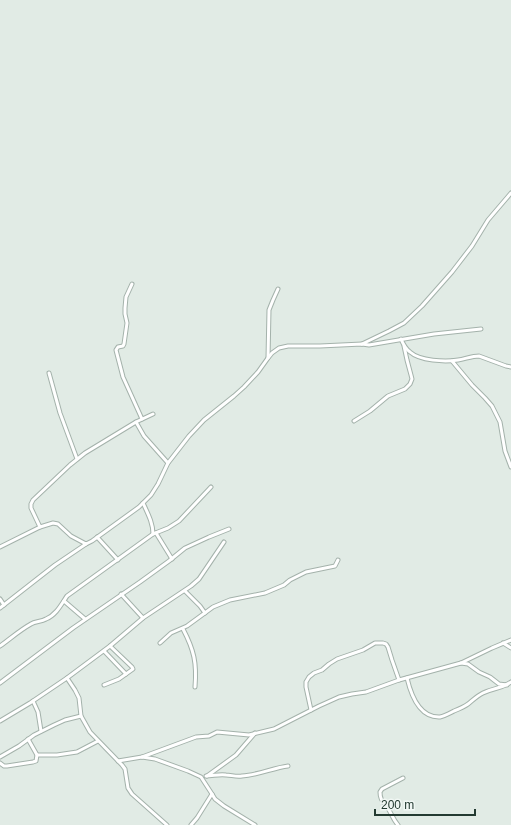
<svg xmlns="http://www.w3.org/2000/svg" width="511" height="825" viewBox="0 0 511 825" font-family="Arial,sans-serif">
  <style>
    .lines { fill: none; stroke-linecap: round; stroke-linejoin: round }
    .minor-casing { stroke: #a4b2ab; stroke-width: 5 }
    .minor { stroke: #fff; stroke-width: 3 }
  </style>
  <rect width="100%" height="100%" fill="#e1ebe5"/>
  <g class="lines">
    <defs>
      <g id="minor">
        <path d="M 132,284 L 126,297 L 125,308 L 125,314 L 127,323 L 124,344 L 123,346 L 118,347 L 116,350 L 123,377 L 142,419"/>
        <path d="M 401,339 C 403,344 406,349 410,352 C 420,361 445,362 458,360 C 465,359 472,356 479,356 L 506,366 L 511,367"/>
        <path d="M 362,344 L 389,331 L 404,323 L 422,306 L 452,272 L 472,246 L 488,220 L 511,193"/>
        <path d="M 268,358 L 269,310 L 273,300 L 278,289"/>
        <path d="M 452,361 L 472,385 L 485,398 L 492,406 L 500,422 L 505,451 L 511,467"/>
        <path d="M 49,373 L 60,413 L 77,459"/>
        <path d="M 354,421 L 370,411 L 388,396 L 405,389 L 410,384 L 412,379 L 411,375 L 407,360 L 404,346"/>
        <path d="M 136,422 L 144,436 L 168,463"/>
        <path d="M 143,503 C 148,514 153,523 153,534"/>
        <path d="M 40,527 L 31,508 L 31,504 L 33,500 L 70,465 L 85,453 L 136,422 L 153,414"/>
        <path d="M 156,533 L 172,559"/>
        <path d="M 97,537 L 118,560"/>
        <path d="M 0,547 L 40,527 L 53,523 L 58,524 L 71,536 L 86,544 L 92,541 L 139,507 L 151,495 L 158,484 L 168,463 L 189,436 L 204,420 L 234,396 L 244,387 L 258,372 L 268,358 L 272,353 L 279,348 L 288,346 L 320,346 L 362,344 L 369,345 L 434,334 L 481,329"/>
        <path d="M 185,591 L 200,606 L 205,613"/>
        <path d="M 121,594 L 143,618"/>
        <path d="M 0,599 L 4,605"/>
        <path d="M 64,601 L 85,619"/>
        <path d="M 0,608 L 55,565 L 86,544"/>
        <path d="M 183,629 C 194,650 197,663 195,687"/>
        <path d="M 160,643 L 171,633 L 187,626 L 213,607 L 230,600 L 265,593 L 284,585 L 290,580 L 306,572 L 335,566 L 338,560"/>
        <path d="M 503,643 L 511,648"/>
        <path d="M 0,646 C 10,639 20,630 31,624 C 35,621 41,622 46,619 C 56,615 61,605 67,596 L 153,534 L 168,528 L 179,521 L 211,487"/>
        <path d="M 104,651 L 126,674"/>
        <path d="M 461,663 L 468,664 L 479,672 L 490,677 L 499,684 L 507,685"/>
        <path d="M 67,678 L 75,690 L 79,698 L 81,716 L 90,732 L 122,765 L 125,769 L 128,788 L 132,794 L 167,825"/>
        <path d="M 407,678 C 411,695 419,718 440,717 C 445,716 450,713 454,711 C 459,709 464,707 468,704 C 473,700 477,696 483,693 C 493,688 501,689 511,682"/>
        <path d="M 0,683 L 73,628 L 140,582 L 169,561 L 185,548 L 209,537 L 229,529"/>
        <path d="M 104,685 L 119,679 L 133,669 L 132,667 L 110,646"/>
        <path d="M 33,701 L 38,712 L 41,731"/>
        <path d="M 311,710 L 306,687 L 306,682 L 309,677 L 314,673 L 322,670 L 329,664 L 337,659 L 363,650 L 375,643 L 383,643 L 386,644 L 388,647 L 392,660 L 399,680"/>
        <path d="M 0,721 L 30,703 L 67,678 L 110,646 L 143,618 L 191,586 L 199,579 L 224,542"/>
        <path d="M 37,755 L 57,755 L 77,752 L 98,741"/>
        <path d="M 0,757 L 19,746 L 34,735 L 54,725 L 65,720 L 81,716"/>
        <path d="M 142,757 L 196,737 L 209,736 L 217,732 L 249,735 L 274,729 L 319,706 L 339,697 L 352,694 L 366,692 L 399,680 L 461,663 L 492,648 L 511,640"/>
        <path d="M 118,761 L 142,757 L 155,759 L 188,771 L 201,777 L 212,794 L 215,799 L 224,806 L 255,825"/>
        <path d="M 0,763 L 4,766 L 7,766 L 33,762 L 36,761 L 37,755 L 28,739"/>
        <path d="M 206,776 C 213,776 219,774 226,775 C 231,775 236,777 242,776 C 258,775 273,768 288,766"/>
        <path d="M 207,776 L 236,755 L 255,733"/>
        <path d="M 191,825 L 197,818 L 212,794"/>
        <path d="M 398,825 C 393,819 393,817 389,810 C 385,802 380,802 380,792 L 382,789 L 403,778"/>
      </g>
    </defs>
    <!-- minor casing -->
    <use href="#minor" class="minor-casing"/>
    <!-- minor -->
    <use href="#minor" class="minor"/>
  </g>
  <!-- scale -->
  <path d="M375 809v6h100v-6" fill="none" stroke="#233a31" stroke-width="2"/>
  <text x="381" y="809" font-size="12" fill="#233a31" stroke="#f1f7f4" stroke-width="3" paint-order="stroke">200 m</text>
</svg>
